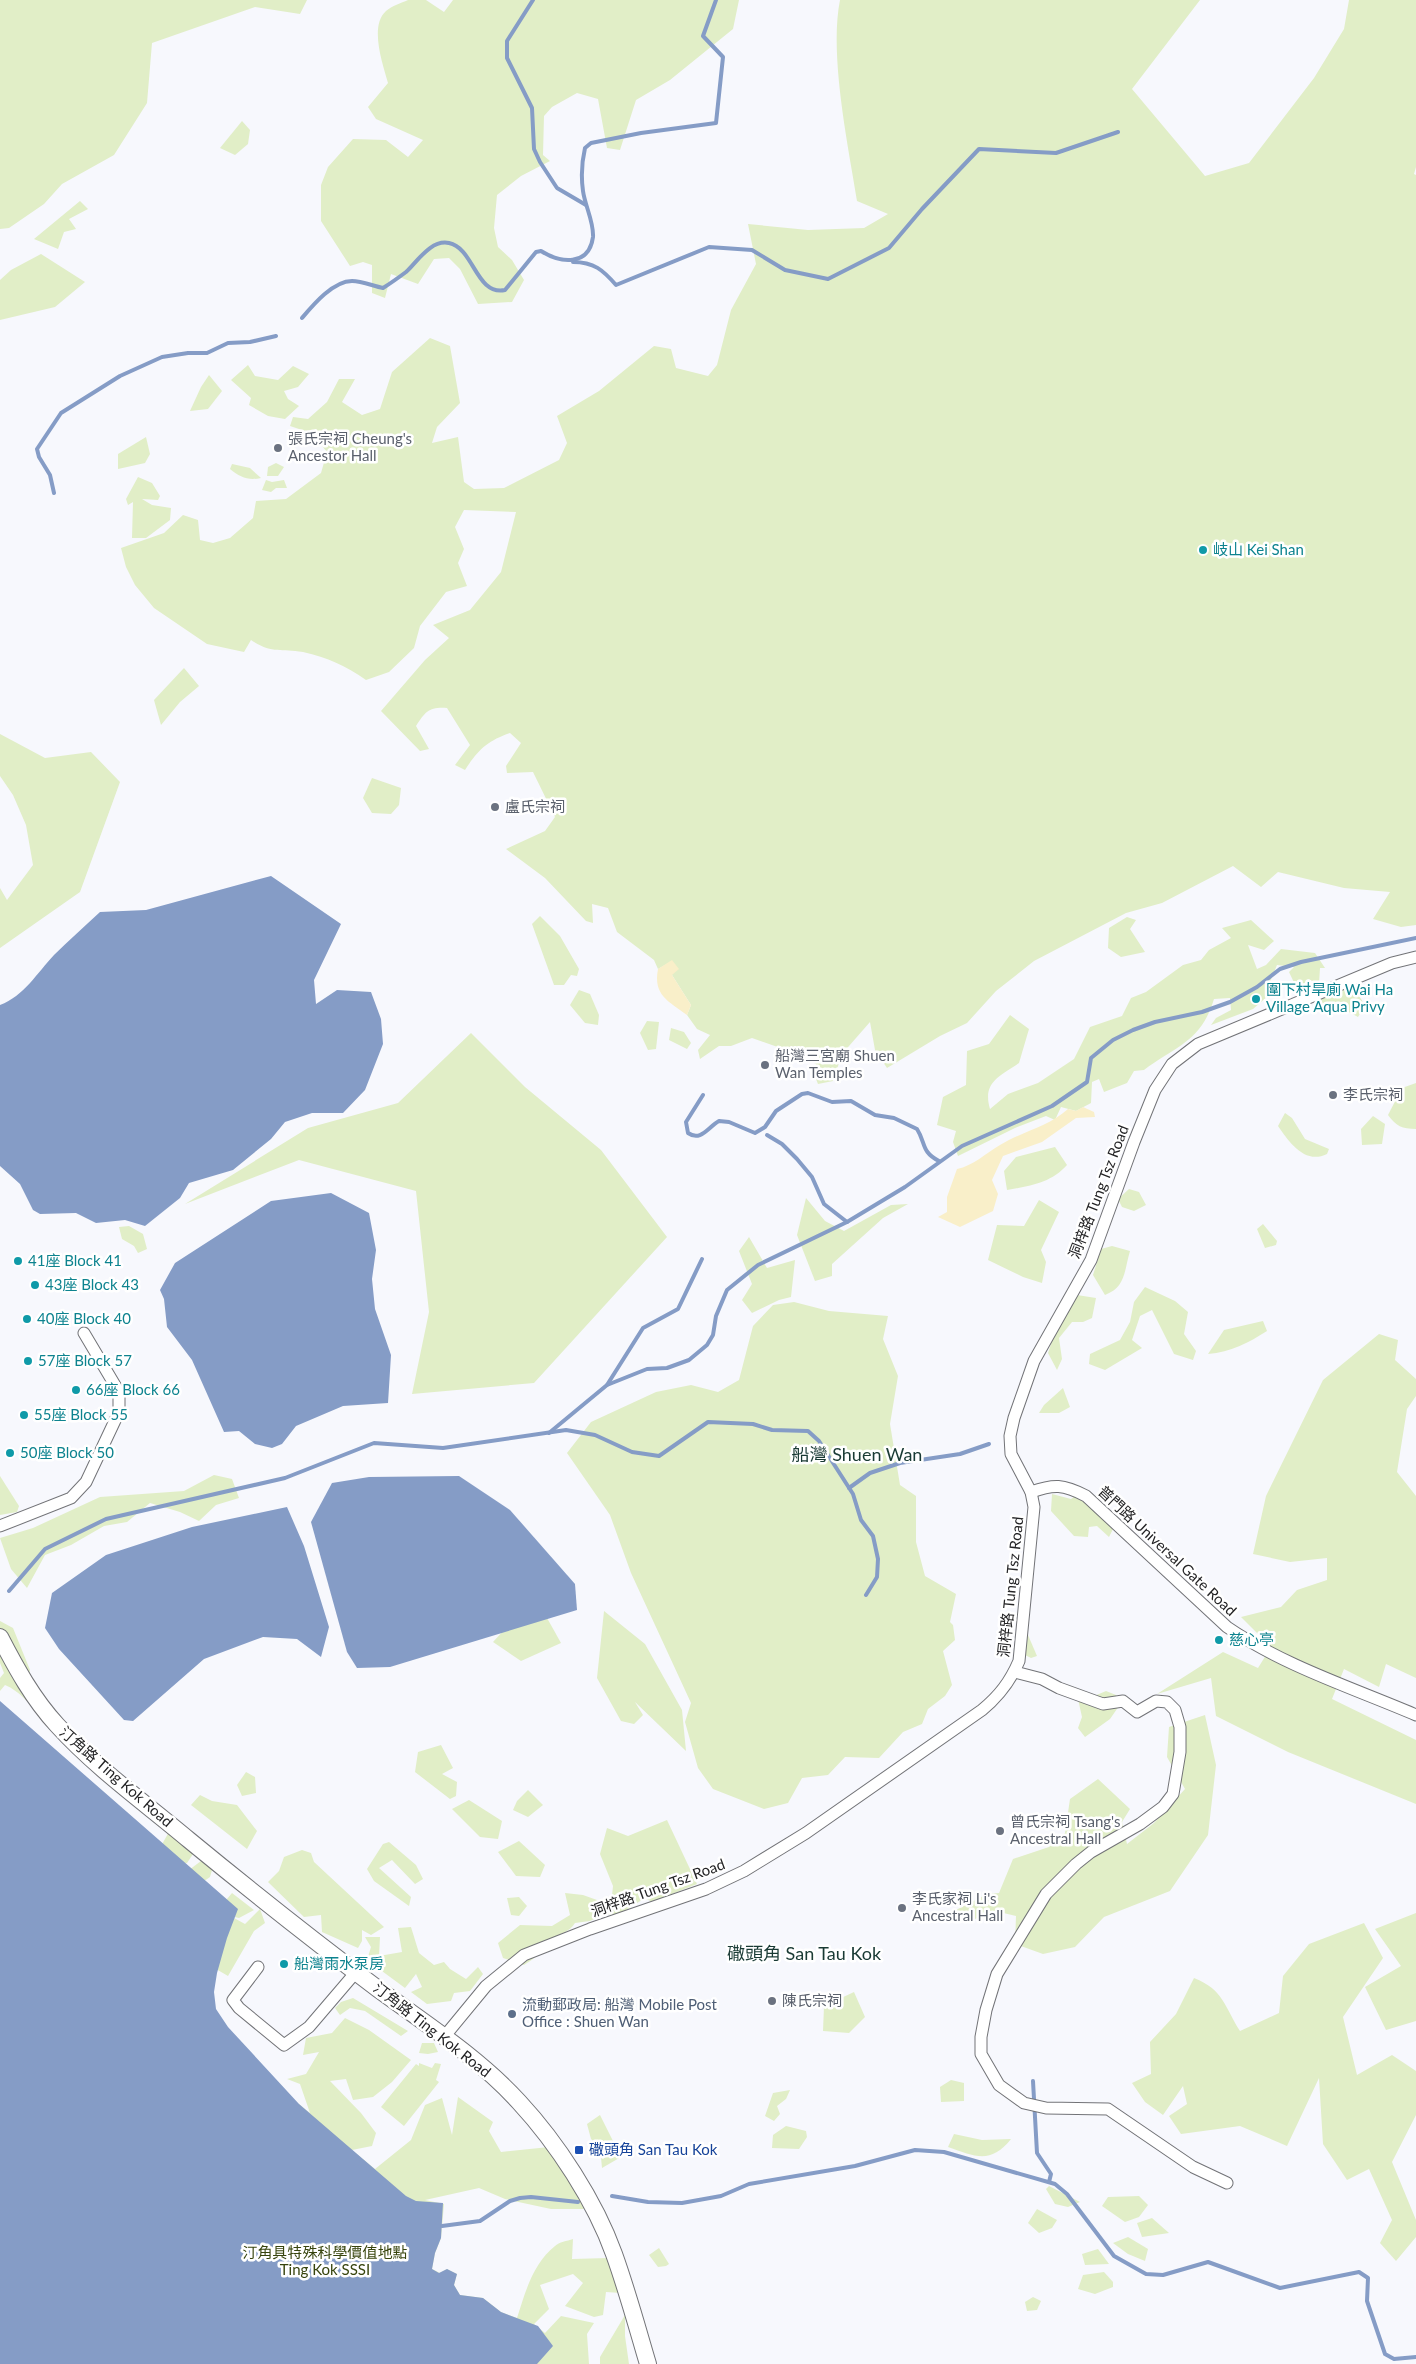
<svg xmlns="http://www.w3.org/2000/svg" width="1416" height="2364" viewBox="0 0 1416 2364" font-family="Lato,'Noto Sans TC',sans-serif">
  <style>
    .green { fill: #e1eec7 }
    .sand { fill: #f9efc9 }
    .water { fill: #859cc6 }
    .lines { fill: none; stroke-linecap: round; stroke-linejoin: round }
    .stream { stroke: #859cc6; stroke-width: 4 }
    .minor-casing { stroke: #727377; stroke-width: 13 }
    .secondary-casing { stroke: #727377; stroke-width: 18 }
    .minor { stroke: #fff; stroke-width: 11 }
    .secondary { stroke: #fff; stroke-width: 16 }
    .worship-dot { fill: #6b7280; stroke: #fff; stroke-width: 2 }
    .culture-dot { fill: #0f9aa8; stroke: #fff; stroke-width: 2 }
    .service-dot { fill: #5c6f8a; stroke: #fff; stroke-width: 2 }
    .transit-dot { fill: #1a4fb4; stroke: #fff; stroke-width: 2 }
    .labels { text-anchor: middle; stroke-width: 5; stroke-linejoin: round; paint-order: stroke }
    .worship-label { font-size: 15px; fill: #5b616d; stroke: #fff; text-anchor: start }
    .culture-label { font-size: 15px; fill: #0d838f; stroke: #fff; text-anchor: start }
    .street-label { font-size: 15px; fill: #242426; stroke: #fff }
    .service-label { font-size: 15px; fill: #4e5e75; stroke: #fff; text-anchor: start }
    .transit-label { font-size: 15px; fill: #164399; stroke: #fff; text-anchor: start }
    .park-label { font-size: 15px; fill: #37440d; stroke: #fff }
    .quarter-label { font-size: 18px; fill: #193a34; stroke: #fff }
  </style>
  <rect width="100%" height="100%" fill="#f7f8fd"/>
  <!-- green -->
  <g class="green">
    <path d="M 0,0 L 307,0 L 300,14 L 255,7 L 152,43 L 147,103 L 114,155 L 62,184 L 44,204 L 9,228 L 0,229 Z"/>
    <path d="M 408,0 L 426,0 L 444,12 L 453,0 L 739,0 L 733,29 L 670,80 L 636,100 L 620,150 L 607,148 L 598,99 L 577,93 L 552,107 L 544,116 L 543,155 L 550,161 L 521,176 L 497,195 L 494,228 L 498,247 L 512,260 L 524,280 L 512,302 L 478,304 L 460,269 L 449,258 L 434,259 L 418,284 L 391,274 L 385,298 L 372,293 L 372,265 L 363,262 L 350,266 L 321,221 L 321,185 L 328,167 L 353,139 L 386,140 L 408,157 L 423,140 L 376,119 L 368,107 L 388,83 C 383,65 369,26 386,11 C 392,6 401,3 408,0 Z"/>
    <path d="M 840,0 L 1200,0 L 1132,89 L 1205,176 L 1249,163 L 1314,78 L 1344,29 L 1349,0 L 1416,0 L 1416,167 L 1414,174 L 1416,175 L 1416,925 L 1401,927 L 1373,919 L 1390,892 L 1344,888 L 1278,872 L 1261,887 L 1233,866 L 1162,903 L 1126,913 L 1034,961 L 996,991 L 967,1023 L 940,1036 L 887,1068 L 875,1050 L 870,1022 L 842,1054 L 833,1081 L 818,1084 L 814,1074 L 816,1064 L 789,1051 L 752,1038 L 731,1046 L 719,1046 L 700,1059 L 698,1050 L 710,1035 L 697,1029 L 687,1015 L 691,1005 L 672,975 L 672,961 L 658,969 L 654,960 L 617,932 L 608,908 L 592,904 L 593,923 L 586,921 L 545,878 L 506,849 L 545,831 L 555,817 L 533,772 L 507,773 L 506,766 L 521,743 L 510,733 C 487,741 478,750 465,770 L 455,765 L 470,745 L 447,708 C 429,707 426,711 416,726 L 429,749 L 420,751 L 381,711 L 425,660 L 449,638 L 433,625 L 470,610 L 501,572 L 516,512 L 464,510 L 455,527 L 464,549 L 458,563 L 467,586 L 446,592 L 420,626 L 414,648 L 389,672 L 366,680 C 345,665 328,658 303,652 C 280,648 272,654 251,640 L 244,652 L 207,644 L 154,608 L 135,585 L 126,567 L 121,548 L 164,533 L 183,515 L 198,520 L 200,540 L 213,543 L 230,538 L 253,518 L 256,501 L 286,499 L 321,473 L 327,452 L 311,433 L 290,426 L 293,417 L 308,419 L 327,402 L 339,379 L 355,379 L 342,402 L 362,415 L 380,409 L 392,372 L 430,338 L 450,346 L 460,403 L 437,427 L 432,443 L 458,437 L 464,482 L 474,489 L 504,488 L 559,460 L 567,443 L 557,416 L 599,391 L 654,346 L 671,349 L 676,368 L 708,376 L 717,365 L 731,310 L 756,264 L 748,224 L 808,230 L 864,228 L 888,214 L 857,201 C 848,144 829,55 840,0 Z"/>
    <path d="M 242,121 L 250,130 L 248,144 L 235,155 L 220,148 Z"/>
    <path d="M 80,201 L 88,209 L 69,219 L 76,229 L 64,232 L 58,249 L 34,239 Z"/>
    <path d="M 41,254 L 85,282 L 55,307 L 0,320 L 0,280 L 11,270 Z"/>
    <path d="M 248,365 L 255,376 L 278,380 L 293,366 L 309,374 L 298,387 L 284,391 L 288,399 L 299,406 L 285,419 L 268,416 L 249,405 L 251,398 L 231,380 Z"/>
    <path d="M 209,375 L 222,391 L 208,409 L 190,411 L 201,387 Z"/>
    <path d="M 146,437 L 150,454 L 145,463 L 118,469 L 118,454 Z"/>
    <path d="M 276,463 L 284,467 L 278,476 L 267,476 L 268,467 Z"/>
    <path d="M 232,464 L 250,468 L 261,478 C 248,481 240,477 230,469 Z"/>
    <path d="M 138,477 L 152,483 L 160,496 L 158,500 L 142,499 L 152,505 L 171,508 L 170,520 L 146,538 L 132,538 L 133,502 L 128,505 L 126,499 Z"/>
    <path d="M 266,480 L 272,482 L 284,480 L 287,488 L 276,488 L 271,492 L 262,490 Z"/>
    <path d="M 184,668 L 199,686 L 180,702 L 161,725 L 154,700 Z"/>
    <path d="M 0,734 L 45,758 L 91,752 L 120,782 L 80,892 L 0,948 L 0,888 L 7,900 L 33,865 L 26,825 L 13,795 L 0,776 Z"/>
    <path d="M 372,778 L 401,788 L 399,805 L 391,814 L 372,813 L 363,798 Z"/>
    <path d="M 540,916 L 560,936 L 579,969 L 577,976 L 571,975 L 564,985 L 554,985 L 532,924 Z"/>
    <path d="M 1127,917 L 1136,920 L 1130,929 L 1145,952 L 1121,957 L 1108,948 L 1109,928 Z"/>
    <path d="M 1251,920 L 1274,941 L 1264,950 L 1248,945 L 1257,969 L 1266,965 L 1281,949 L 1315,953 L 1325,968 L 1320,968 L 1319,984 L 1308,979 L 1298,991 L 1289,972 L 1294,967 L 1277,965 L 1270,982 L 1268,996 L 1253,1009 L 1211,1025 L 1216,1018 L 1231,1010 L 1230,998 L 1214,999 C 1201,1042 1176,1046 1144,1070 L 1134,1071 L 1127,1083 L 1104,1092 L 1099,1079 L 1092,1082 L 1091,1103 L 1076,1111 L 1061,1107 L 1055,1120 L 1046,1116 L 1015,1128 L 958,1156 L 953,1142 L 956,1131 L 937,1125 L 943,1097 L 966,1085 L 967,1051 L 989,1044 L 1010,1015 L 1029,1029 L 1019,1063 C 1000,1076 982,1082 990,1109 L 1008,1094 L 1038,1083 L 1074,1059 L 1090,1027 L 1122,1016 L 1131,998 L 1146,992 L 1183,965 L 1201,960 L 1209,950 L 1231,938 L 1222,928 Z"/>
    <path d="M 1351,984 L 1365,1005 L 1358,1017 L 1347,1011 C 1334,1016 1323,1008 1314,999 L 1329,992 L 1340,998 L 1343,985 Z"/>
    <path d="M 579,990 L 590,994 L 599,1015 L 598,1025 L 585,1023 L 570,1005 Z"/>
    <path d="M 647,1021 L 659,1022 L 656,1049 L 648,1050 L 640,1033 Z"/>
    <path d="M 671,1028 L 684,1032 L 691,1043 L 687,1049 L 669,1040 Z"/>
    <path d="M 471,1033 L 525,1087 L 601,1150 L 667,1237 L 534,1383 L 412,1394 L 429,1312 L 416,1191 L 299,1160 L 185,1204 L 308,1128 L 398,1103 Z"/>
    <path d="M 1416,1083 L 1416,1129 C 1402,1129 1396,1126 1388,1115 L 1402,1088 Z"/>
    <path d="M 1285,1113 L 1292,1118 L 1305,1139 L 1329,1149 L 1327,1154 C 1305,1165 1289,1142 1278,1126 Z"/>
    <path d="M 1373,1116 L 1385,1124 L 1382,1144 L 1362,1145 L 1361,1129 Z"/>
    <path d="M 1055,1147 L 1067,1165 C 1051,1183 1030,1186 1007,1190 L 1004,1171 L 1016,1157 Z"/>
    <path d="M 1129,1189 L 1139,1192 L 1146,1205 L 1134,1211 L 1122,1207 L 1118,1199 Z"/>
    <path d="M 806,1198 L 825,1221 L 844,1231 L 891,1205 L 908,1204 L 883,1218 L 832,1264 L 832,1276 L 815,1281 L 797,1235 Z"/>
    <path d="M 1039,1200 L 1059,1212 L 1041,1250 L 1046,1262 L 1042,1283 L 1023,1277 L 988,1260 L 997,1225 L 1024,1226 Z"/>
    <path d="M 1263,1224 L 1277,1241 L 1276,1245 L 1265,1248 L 1257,1229 Z"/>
    <path d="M 129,1226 L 143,1234 L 147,1249 L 138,1253 L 134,1246 L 122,1239 L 119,1227 Z"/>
    <path d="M 749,1237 L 767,1268 L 795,1260 L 791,1297 L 779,1300 L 752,1313 L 742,1300 L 752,1284 L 739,1251 Z"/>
    <path d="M 1112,1246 L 1130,1251 C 1124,1271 1126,1287 1105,1295 L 1093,1275 L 1101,1249 Z"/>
    <path d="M 1145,1287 L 1175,1301 L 1188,1312 L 1184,1334 L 1196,1351 L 1193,1360 L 1174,1354 L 1152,1310 L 1140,1316 L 1132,1340 L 1142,1348 L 1105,1370 L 1089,1364 L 1090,1354 L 1120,1340 L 1130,1322 L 1134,1302 Z"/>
    <path d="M 1077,1295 L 1096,1298 L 1092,1318 L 1083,1322 L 1072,1322 L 1059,1338 L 1062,1359 L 1057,1370 L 1048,1353 L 1055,1332 Z"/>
    <path d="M 794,1302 L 829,1311 L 888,1316 L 883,1339 L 898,1376 L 890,1424 L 900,1485 L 916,1496 L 916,1542 L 925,1576 L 956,1594 L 950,1622 L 953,1625 L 955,1640 L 943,1651 L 952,1685 L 945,1696 L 928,1709 L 922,1724 L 903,1732 L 879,1758 L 845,1757 L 828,1775 L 802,1778 L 788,1803 L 764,1809 L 713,1789 L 698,1768 L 685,1722 L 691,1703 L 631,1573 L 610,1515 L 567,1453 L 591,1422 L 656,1392 L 691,1385 L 718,1392 L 739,1380 L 753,1326 L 773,1305 Z"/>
    <path d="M 1263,1321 L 1267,1331 C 1248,1343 1231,1352 1208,1354 L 1224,1330 Z"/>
    <path d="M 1379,1334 L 1398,1340 L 1395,1360 L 1416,1379 L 1416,1396 L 1407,1409 L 1397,1472 L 1416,1496 L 1416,1678 L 1386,1664 L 1379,1687 L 1344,1669 L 1332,1699 L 1416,1740 L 1416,1804 L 1288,1752 L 1216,1716 L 1211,1678 L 1157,1694 L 1223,1652 L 1258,1668 L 1271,1647 L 1241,1617 L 1281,1607 L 1297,1590 L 1327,1580 L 1327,1558 L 1290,1562 L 1253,1554 L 1266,1496 L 1323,1380 Z"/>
    <path d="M 1063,1388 L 1070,1407 L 1059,1413 L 1039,1413 L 1044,1405 Z"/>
    <path d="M 214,1475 L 232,1479 L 239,1498 L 216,1505 L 199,1521 L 180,1512 L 150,1503 L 127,1522 L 104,1526 L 71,1545 L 45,1555 L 27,1588 L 11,1569 L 0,1538 L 33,1528 L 100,1497 L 184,1491 Z"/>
    <path d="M 0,1476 L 19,1506 L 17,1512 L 0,1515 Z"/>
    <path d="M 1082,1491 L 1118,1519 L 1109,1537 L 1097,1526 L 1089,1527 L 1088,1537 L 1074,1536 L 1051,1511 L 1052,1494 L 1071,1499 Z"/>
    <path d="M 542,1609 L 561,1643 L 521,1661 L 493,1642 L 514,1619 Z"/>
    <path d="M 604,1611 L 645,1644 L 682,1710 L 686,1751 L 635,1702 L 643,1715 L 634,1724 L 621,1721 L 597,1678 Z"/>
    <path d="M 0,1621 L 13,1628 L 30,1670 L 28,1680 L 41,1713 C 28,1704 20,1691 5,1685 L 0,1691 L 0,1678 L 4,1673 L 0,1663 Z"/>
    <path d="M 1028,1635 L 1037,1656 L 1031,1658 L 1017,1651 L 1018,1642 Z"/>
    <path d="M 1106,1691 L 1116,1695 L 1119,1706 L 1110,1719 L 1085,1737 L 1078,1728 L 1082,1717 L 1078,1699 L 1092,1697 Z"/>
    <path d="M 1205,1715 L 1216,1765 L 1208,1835 L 1170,1891 L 1104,1917 L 1075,1947 L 1043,1954 L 1015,1944 L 1016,1916 L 995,1911 L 965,1923 L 954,1911 L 987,1894 L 999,1893 L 1013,1859 L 1049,1847 L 1065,1833 L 1070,1799 L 1098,1779 L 1130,1809 L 1122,1822 L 1127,1844 L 1154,1823 L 1185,1789 L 1167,1757 L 1169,1727 Z"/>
    <path d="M 441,1745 L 453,1768 L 442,1774 L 457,1782 L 456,1796 L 450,1799 L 415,1772 L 418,1752 Z"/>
    <path d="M 246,1772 L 255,1777 L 256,1793 L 242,1796 L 237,1785 Z"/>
    <path d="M 528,1790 L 543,1805 L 528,1817 L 513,1810 L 517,1801 Z"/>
    <path d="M 200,1795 L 212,1801 L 237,1805 L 257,1831 L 247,1849 L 191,1805 Z"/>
    <path d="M 469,1800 L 502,1821 L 498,1839 L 480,1837 L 452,1809 Z"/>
    <path d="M 667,1820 L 697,1884 L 652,1902 L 645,1898 L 618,1915 L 605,1914 L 590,1921 L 575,1923 C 569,1933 561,1932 553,1939 C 542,1950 539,1956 524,1965 L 503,1958 L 498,1943 L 520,1925 L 552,1926 L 570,1915 L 565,1893 L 583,1895 L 611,1905 L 613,1886 L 600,1854 L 607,1828 L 628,1836 Z"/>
    <path d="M 170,1830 L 195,1851 L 187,1863 L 168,1866 L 155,1857 Z"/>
    <path d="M 519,1841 L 545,1865 L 540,1877 L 516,1876 L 498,1852 Z"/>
    <path d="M 389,1842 L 416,1865 L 423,1879 L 415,1884 L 392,1860 L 379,1868 L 411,1897 L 409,1906 L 374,1881 L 367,1869 L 383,1844 Z"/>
    <path d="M 302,1850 L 311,1853 L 314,1862 L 384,1927 L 371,1935 L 362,1930 L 362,1941 L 358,1948 L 322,1932 L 321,1915 L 304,1917 L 268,1882 L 279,1871 L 284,1857 Z"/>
    <path d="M 205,1858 L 214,1863 L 210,1877 L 200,1884 L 189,1870 Z"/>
    <path d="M 232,1893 L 254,1910 L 239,1918 L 230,1916 L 222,1905 Z"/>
    <path d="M 519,1897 L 527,1906 L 519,1916 L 511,1915 L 507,1898 Z"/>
    <path d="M 260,1909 L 265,1923 L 254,1931 L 228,1976 L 216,1969 L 226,1925 L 234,1918 L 245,1924 Z"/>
    <path d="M 1416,1913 L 1416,2021 L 1386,2030 L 1365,1987 L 1401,1966 L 1375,1929 Z"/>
    <path d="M 1364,1923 L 1383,1958 L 1343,2017 L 1357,2075 L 1392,2055 L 1416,2071 L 1416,2115 L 1392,2162 L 1416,2220 L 1416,2237 L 1396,2261 L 1380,2243 L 1392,2220 L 1369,2169 L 1347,2180 L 1323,2144 L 1319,2078 L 1287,2146 L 1240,2126 L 1181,2134 L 1169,2116 L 1187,2104 L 1183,2086 L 1163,2115 L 1145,2102 L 1132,2083 L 1151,2074 L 1150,2042 L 1176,2014 L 1194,1978 C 1224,1990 1224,2006 1240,2031 L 1279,2013 L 1283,1976 L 1309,1944 Z"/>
    <path d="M 411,1927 L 419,1953 L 434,1965 L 444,1962 L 450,1969 L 466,1979 L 478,1967 L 483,1974 L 470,1991 L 454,1993 L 451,2001 L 427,2004 L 411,1992 L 422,1987 L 416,1974 L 405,1988 L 367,1960 L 371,1947 L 365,1937 L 380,1937 L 379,1956 L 402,1952 L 398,1928 Z"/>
    <path d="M 854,1992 L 865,2017 L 849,2033 L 823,2031 L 824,2006 Z"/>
    <path d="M 353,1998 L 408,2031 L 401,2036 L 365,2011 L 350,2008 L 340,2015 L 335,2008 L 341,2002 Z"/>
    <path d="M 345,2018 L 369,2030 L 411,2060 L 392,2082 L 373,2097 L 353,2100 L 346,2079 L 330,2081 L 361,2113 L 376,2133 L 372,2146 L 352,2150 L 375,2169 L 411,2140 L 425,2105 L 442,2098 L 452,2135 L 458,2097 L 493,2122 L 489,2131 L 501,2152 L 549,2147 L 578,2191 L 584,2209 L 551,2209 L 505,2199 L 479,2188 L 425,2200 L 444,2204 L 441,2238 L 435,2253 L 432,2269 L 440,2273 L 447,2269 L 457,2274 L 454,2285 L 460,2295 L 483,2298 L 501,2312 L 517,2318 C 525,2293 533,2263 555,2246 C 559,2242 567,2241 573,2239 L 572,2259 L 608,2258 L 621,2293 L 606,2292 L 603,2315 L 594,2317 L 565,2306 L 583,2283 L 573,2274 L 540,2285 L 549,2309 L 534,2324 L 545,2333 L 561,2316 L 594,2323 L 587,2334 L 589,2364 L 139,2364 L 299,2104 L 310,2113 L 300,2084 L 287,2079 L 306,2074 L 319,2052 L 303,2055 L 306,2038 L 332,2033 Z"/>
    <path d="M 422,2043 L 434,2043 L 438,2052 L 428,2054 L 419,2053 Z"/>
    <path d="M 419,2063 L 432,2068 L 435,2063 L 441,2064 L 436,2080 L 439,2082 L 404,2126 L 381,2107 L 416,2064 L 419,2066 Z"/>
    <path d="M 951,2080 L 964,2083 L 964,2101 L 941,2102 L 940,2087 Z"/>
    <path d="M 790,2090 L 786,2099 L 777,2106 L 780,2114 L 774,2121 L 765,2116 L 773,2093 Z"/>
    <path d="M 600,2115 L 621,2157 L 602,2168 L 600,2147 L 591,2139 L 587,2124 Z"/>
    <path d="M 786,2126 L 806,2131 L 807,2137 L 799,2149 L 772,2148 L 773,2135 Z"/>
    <path d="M 954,2134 L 982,2140 L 1011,2139 C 991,2164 976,2157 948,2147 Z"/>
    <path d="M 1049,2186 L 1080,2202 L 1068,2207 L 1055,2204 L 1046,2189 Z"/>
    <path d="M 1139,2196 L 1148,2205 L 1139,2217 L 1125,2222 L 1102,2206 L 1108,2197 Z"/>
    <path d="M 1037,2209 L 1057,2220 L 1052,2228 L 1039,2233 L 1028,2223 Z"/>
    <path d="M 1152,2218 L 1169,2233 L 1142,2237 L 1137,2223 Z"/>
    <path d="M 1128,2237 L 1148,2249 L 1145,2261 L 1128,2254 L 1113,2243 Z"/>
    <path d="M 659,2248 L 669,2264 L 666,2266 L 658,2267 L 649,2255 Z"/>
    <path d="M 1098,2249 L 1109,2264 L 1085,2265 L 1082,2254 Z"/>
    <path d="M 1104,2272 L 1113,2282 L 1113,2287 L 1095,2294 L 1078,2289 L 1083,2275 Z"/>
    <path d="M 1033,2297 L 1041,2301 L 1037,2310 L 1027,2311 L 1025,2302 Z"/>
    <path d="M 625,2315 L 625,2336 L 629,2364 L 600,2364 L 600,2357 Z"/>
  </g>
  <!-- sand -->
  <g class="sand">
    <path d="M 672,960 L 679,969 L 672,975 L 691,1005 L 687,1015 C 668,1001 653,995 658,969 Z"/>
    <path d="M 1083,1107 L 1094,1112 L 1095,1117 L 1076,1118 L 1042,1142 L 1003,1156 L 992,1180 L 998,1194 L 993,1211 L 960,1227 L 938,1217 L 947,1212 L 947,1197 L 957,1169 C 973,1166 986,1153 1000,1145 C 1023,1131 1048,1127 1068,1109 L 1076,1111 Z"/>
  </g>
  <!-- water -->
  <g class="water">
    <path d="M 271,876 L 341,924 L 314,980 L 316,1004 L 337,990 L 371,992 L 381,1019 L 383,1044 L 365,1090 L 343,1113 L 312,1113 L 285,1122 L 271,1139 L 233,1170 L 189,1183 L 180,1198 L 145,1226 L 125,1220 L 96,1223 L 76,1213 L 40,1214 L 33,1210 L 20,1184 L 0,1166 L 0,1005 C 24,996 37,973 54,955 C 69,940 85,926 100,912 L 146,910 Z"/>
    <path d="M 331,1193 L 369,1213 L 376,1250 L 372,1279 L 375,1309 L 391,1355 L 388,1403 L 343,1406 L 296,1426 L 282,1444 L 272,1448 L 255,1444 L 239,1431 L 224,1432 L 192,1360 L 167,1327 L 164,1299 L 160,1290 L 175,1263 L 271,1201 Z"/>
    <path d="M 459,1476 L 510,1510 L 575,1584 L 577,1610 L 390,1667 L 357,1668 L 347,1652 L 311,1522 L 332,1483 L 369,1477 Z"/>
    <path d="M 287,1507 L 304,1546 L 329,1627 L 321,1657 L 297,1639 L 263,1637 L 204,1659 L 133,1721 L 124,1720 L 59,1649 L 45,1628 L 52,1593 L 106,1555 L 192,1527 Z"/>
    <path d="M 0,1701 L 238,1909 L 227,1938 L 217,1973 L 214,1992 L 216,2009 L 228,2027 L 299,2104 L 406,2196 L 416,2201 L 443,2203 L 441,2238 L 435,2253 L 432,2269 L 439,2273 L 447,2269 L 457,2274 L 454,2285 L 460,2295 L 483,2298 L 501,2312 L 538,2326 L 553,2346 L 537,2364 L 0,2364 Z"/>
  </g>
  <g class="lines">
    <!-- stream -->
    <g class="stream">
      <path d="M 533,0 L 507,41 L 507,58 L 532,108 L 534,149 L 540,162 L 557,188 L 586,205"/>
      <path d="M 573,262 C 594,262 603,270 616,285 L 709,247 L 752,250 L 785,270 L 828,279 L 889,248 L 922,209 L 979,149 L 1056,153 L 1118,132"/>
      <path d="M 302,318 C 313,305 333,281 352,281 C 362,281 373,286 383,288 C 391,283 398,278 406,272 C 417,262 431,239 449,243 C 474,248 476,296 505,290 L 536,252 L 541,251 C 560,263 589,267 593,237 C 594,222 585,206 583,191 C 581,177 582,161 585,148 L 591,143 L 641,133 L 716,123 L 723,57 L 703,36 L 716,0"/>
      <path d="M 54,493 L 50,475 L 39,457 L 37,449 L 61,413 L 120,376 L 162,357 L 188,353 L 207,353 L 228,343 L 250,342 L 276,336"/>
      <path d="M 703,1095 L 686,1122 L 688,1133 C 701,1142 708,1127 719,1121 L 729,1122 L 755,1133 L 765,1127 L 776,1111 L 802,1094 L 808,1093 L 832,1102 L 851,1101 L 875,1115 L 894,1118 L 917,1129 C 926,1143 921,1152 939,1161"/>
      <path d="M 767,1135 L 782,1144 L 797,1159 L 812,1177 L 824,1204 L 847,1222"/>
      <path d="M 607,1385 L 647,1369 L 667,1368 L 689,1360 L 707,1345 L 713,1335 L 716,1316 L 727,1290 L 758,1265 L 847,1222 L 905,1187 L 962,1146 L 1052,1106 L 1087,1082 L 1091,1058 L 1113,1040 L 1133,1030 L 1155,1022 L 1202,1012 L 1230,1002 L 1257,987 L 1280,969 L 1301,962 L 1416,938"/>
      <path d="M 549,1433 L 607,1385 L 643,1328 L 678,1309 L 702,1259"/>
      <path d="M 849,1488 L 870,1473 L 900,1463 L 960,1454 L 989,1444"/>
      <path d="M 9,1591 L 45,1549 L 106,1519 L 285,1478 L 374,1443 L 443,1448 L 566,1430 L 595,1435 L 632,1452 L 659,1456 L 708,1422 L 753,1424 L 772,1430 L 808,1431 L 819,1441 L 853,1494 L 861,1520 L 873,1536 L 878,1559 L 877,1577 L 866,1595"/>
      <path d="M 1033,2081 L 1037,2153 L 1051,2174 L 1049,2182"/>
      <path d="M 612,2196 L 648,2202 L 682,2203 L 721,2196 L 749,2184 L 855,2166 L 915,2150 L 944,2152 L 1055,2184 L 1067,2194 L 1114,2256 L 1146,2274 L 1163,2275 L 1208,2262 L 1280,2288 L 1359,2272 L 1368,2278 L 1367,2301 L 1385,2354 L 1394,2359 L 1416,2357"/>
      <path d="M 442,2226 L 480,2221 L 510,2201 L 520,2198 L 531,2197 L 578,2202"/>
    </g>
    <defs>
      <g id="minor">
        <path d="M 1031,1492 C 1054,1484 1063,1484 1086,1496 L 1227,1627 C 1284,1666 1353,1688 1416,1715"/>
        <path d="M 0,1526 L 71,1498 L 86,1482 L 119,1412 L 119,1392 L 84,1333"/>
        <path d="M 1015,1672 L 1042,1679 L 1059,1688 L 1103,1704 L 1123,1701 L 1137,1712 L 1156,1701 L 1167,1702 L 1175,1710 L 1180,1727 L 1180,1752 L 1173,1794 L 1163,1807 L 1140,1824 L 1091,1852 L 1076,1864 L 1046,1894 L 997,1974 L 986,2010 L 981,2037 L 981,2054 L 999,2085 L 1024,2103 L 1046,2108 L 1108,2109 L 1193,2167 L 1227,2183"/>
        <path d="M 258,1967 L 233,2000 L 239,2008 L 284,2045 L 309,2027 L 356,1972"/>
        <path d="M 444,2037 L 486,1986 L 524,1955 L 590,1929 L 706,1889 L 744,1871 L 806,1833 L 982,1710 C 999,1696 1010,1682 1019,1661 L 1034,1507 L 1031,1492 L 1011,1454 L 1010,1436 L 1014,1418 L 1034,1361 L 1091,1260 L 1134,1142 L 1155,1090 L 1172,1064 L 1198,1044 L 1392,963 L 1416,957"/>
      </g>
      <path id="secondary" d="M 0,1637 C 16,1668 33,1699 57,1725 C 96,1768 145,1803 189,1840 C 251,1891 314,1941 378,1989 C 426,2024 479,2058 519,2102 C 557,2143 595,2201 614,2254 C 627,2290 637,2327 648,2364"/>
    </defs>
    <!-- minor casing -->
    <use href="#minor" class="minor-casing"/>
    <!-- secondary casing -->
    <use href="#secondary" class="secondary-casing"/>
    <!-- minor -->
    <use href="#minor" class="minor"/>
    <!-- secondary -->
    <use href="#secondary" class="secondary"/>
  </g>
  <!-- markers -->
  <g class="worship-dot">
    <circle cx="278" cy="448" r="5"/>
    <circle cx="495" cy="807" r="5"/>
    <circle cx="765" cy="1065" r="5"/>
    <circle cx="1333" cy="1095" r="5"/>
    <circle cx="1000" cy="1831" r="5"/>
    <circle cx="902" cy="1908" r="5"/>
    <circle cx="772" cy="2001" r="5"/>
  </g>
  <g class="culture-dot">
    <circle cx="1203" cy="550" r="5"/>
    <circle cx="1256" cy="999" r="5"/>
    <circle cx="18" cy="1261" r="5"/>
    <circle cx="35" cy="1285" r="5"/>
    <circle cx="27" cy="1319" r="5"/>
    <circle cx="28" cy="1361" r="5"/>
    <circle cx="76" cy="1390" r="5"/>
    <circle cx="24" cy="1415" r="5"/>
    <circle cx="10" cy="1453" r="5"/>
    <circle cx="1219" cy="1640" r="5"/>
    <circle cx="284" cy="1964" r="5"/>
  </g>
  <circle class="service-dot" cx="512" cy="2014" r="5"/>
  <rect class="transit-dot" x="574" y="2145" width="10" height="10" rx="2.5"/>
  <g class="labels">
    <!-- worship labels -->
    <g class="worship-label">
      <text x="288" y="444">張氏宗祠 Cheung's<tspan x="288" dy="17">Ancestor Hall</tspan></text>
      <text x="505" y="812">盧氏宗祠</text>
      <text x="775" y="1061">船灣三宮廟 Shuen<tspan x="775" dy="17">Wan Temples</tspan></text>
      <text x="1343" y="1100">李氏宗祠</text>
      <text x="1010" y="1827">曾氏宗祠 Tsang's<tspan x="1010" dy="17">Ancestral Hall</tspan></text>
      <text x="912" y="1904">李氏家祠 Li's<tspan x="912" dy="17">Ancestral Hall</tspan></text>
      <text x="782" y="2006">陳氏宗祠</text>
    </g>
    <!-- culture labels -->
    <g class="culture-label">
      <text x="1213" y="555">岐山 Kei Shan</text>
      <text x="1266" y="995">圍下村旱廁 Wai Ha<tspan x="1266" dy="17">Village Aqua Privy</tspan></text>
      <text x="28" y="1266">41座 Block 41</text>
      <text x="45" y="1290">43座 Block 43</text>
      <text x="37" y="1324">40座 Block 40</text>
      <text x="38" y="1366">57座 Block 57</text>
      <text x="86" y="1395">66座 Block 66</text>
      <text x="34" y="1420">55座 Block 55</text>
      <text x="20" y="1458">50座 Block 50</text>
      <text x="1229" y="1645">慈心亭</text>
      <text x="294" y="1969">船灣雨水泵房</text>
    </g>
    <!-- street labels -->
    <g class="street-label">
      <text transform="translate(1099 1192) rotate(-69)" y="5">洞梓路 Tung Tsz Road</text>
      <text transform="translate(1167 1551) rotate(43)" y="5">普門路 Universal Gate Road</text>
      <text transform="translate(1011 1587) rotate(-84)" y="5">洞梓路 Tung Tsz Road</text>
      <text transform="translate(116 1777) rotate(41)" y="5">汀角路 Ting Kok Road</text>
      <text transform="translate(658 1888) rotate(-20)" y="5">洞梓路 Tung Tsz Road</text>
      <text transform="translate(432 2030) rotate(38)" y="5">汀角路 Ting Kok Road</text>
    </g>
    <!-- service labels -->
    <g class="service-label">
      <text x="522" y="2010">流動郵政局: 船灣 Mobile Post<tspan x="522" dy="17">Office : Shuen Wan</tspan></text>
    </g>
    <!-- transit labels -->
    <g class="transit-label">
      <text x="589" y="2155">䃟頭角 San Tau Kok</text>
    </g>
    <!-- park labels -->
    <g class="park-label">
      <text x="325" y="2258">汀角具特殊科學價值地點<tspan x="325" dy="17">Ting Kok SSSI</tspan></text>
    </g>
    <!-- quarter labels -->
    <g class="quarter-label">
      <text x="857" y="1461">船灣 Shuen Wan</text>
      <text x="804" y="1960">䃟頭角 San Tau Kok</text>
    </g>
  </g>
</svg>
